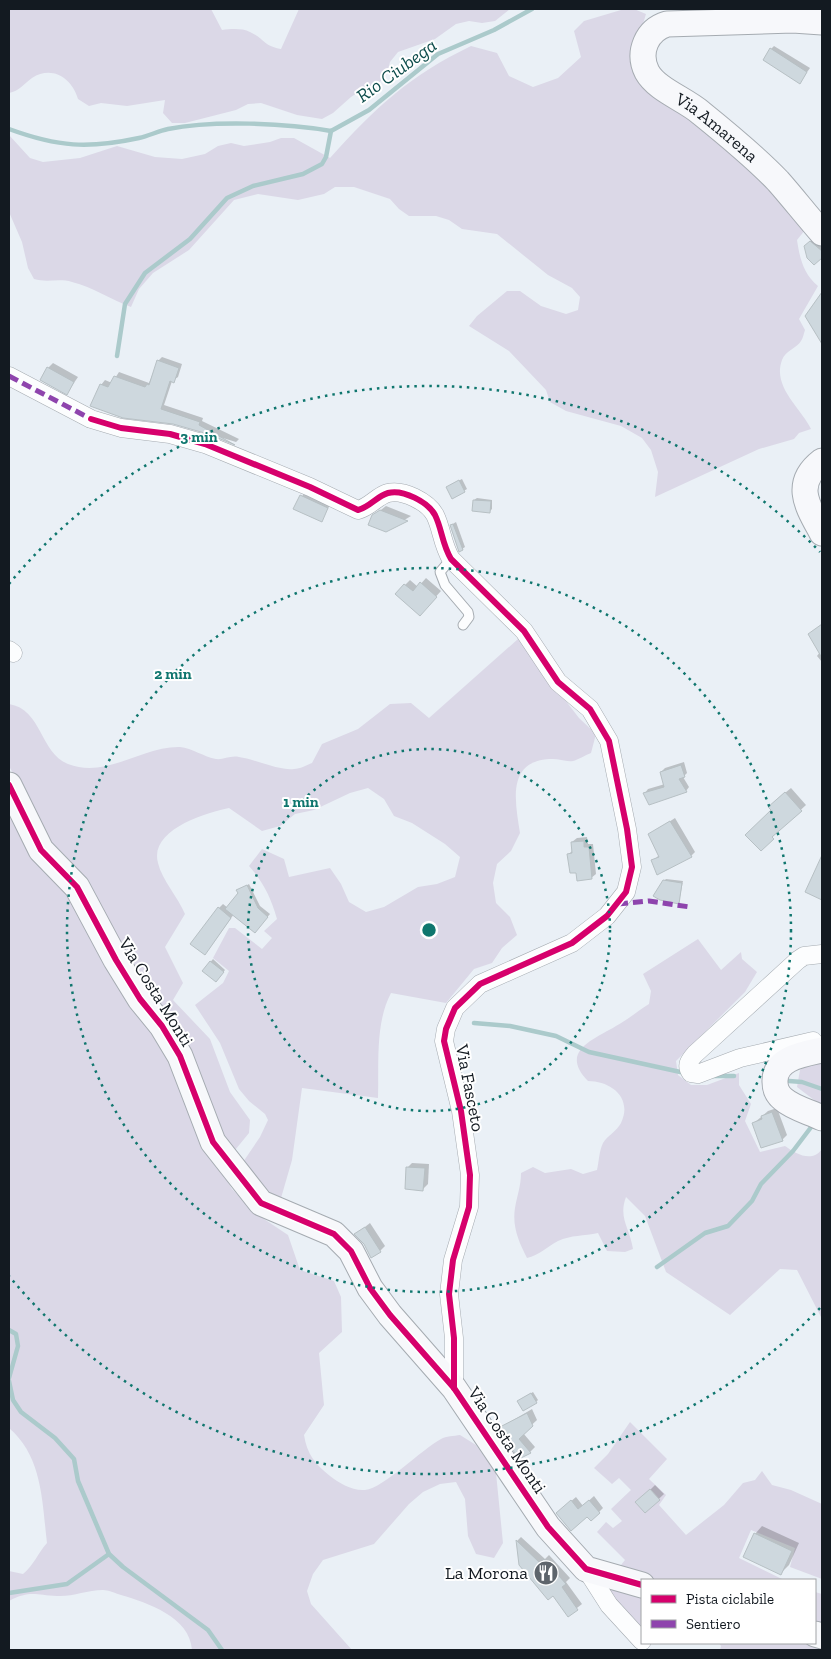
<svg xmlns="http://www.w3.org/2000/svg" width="831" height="1659" viewBox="0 0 831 1659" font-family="'Zilla Slab',serif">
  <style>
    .green { fill: #dbd8e7 }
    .shadow { fill: #0003 }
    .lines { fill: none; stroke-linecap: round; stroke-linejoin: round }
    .stream { stroke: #abcacb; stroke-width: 4.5 }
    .building { fill: #ced8de; stroke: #b7c0c4 }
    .lane-casing { stroke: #a5abb1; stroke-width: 11 }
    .street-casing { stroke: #a5abb1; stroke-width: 19 }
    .secondary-casing { stroke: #a5abb1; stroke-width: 27 }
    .lane { stroke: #fcfdfe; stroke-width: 9 }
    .street { stroke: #fcfdfe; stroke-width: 18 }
    .secondary { stroke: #f7f8fb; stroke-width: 25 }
    .quiet { stroke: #8e44ad; stroke-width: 5; stroke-dasharray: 10 5; stroke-linecap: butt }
    .cycleway-casing { stroke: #fff; stroke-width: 9 }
    .cycleway { stroke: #d6006c; stroke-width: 6 }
    .ring { fill: none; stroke: #0f766e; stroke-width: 2.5; stroke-dasharray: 2.5 5 }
    .labels { text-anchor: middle; stroke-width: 4; stroke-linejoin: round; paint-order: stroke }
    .street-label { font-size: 18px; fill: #131a21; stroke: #fff }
    .poi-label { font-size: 18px; fill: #131a21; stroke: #fff; text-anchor: end }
    .water-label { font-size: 19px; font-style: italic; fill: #0d4c4b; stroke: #fff }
    .centre { fill: #0f766e; stroke: #fff; stroke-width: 2.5 }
    .ring-label { font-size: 15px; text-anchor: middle; font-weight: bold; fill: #0f766e; stroke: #fff; stroke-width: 4; stroke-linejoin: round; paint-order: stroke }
  </style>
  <rect width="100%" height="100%" fill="#eaf0f6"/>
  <!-- green -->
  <g class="green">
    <path d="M 9,9 L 211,9 L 222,30 C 231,29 242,28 250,32 C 265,39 263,46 281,49 L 299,9 L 510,9 L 495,21 L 482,23 L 469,21 L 456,24 L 435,39 L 398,52 L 390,62 L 387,74 L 378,84 L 366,87 L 351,97 L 333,113 L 322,119 L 297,115 L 261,103 L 248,104 L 236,110 L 185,123 L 172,123 L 163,113 L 165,100 L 127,106 L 101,103 L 89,106 L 78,99 C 72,78 52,65 32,78 C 24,84 19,91 9,93 Z"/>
    <path d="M 634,9 L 646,14 L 642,27 L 631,49 L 763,179 L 805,230 L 797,240 C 800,259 803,273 818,286 L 799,319 L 805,330 C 804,333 803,338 801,341 C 797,348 786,350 782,360 C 772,387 801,408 811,429 L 799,433 L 794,439 L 759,449 L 655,497 L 658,472 L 651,450 L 642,438 L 621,426 L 566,411 L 550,402 L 546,390 L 509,351 L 469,326 L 477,316 L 507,291 L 520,291 L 541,306 L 566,314 L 578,310 L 580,297 L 572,288 L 548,275 L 497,234 L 462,229 L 449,220 L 436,216 L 409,216 L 399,209 L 390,199 L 354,187 L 335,187 L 324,194 L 298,200 L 258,194 L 234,200 L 189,250 L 153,273 L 139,289 L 131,307 C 111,300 93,287 72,282 C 59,278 47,283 34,279 L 28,268 L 22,242 L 9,212 L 9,135 L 30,158 L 43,162 L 80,158 L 117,146 L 155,157 L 182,159 L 205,154 L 218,146 L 231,143 L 244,146 L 270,142 L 281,138 L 294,138 L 330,158 C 376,107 409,76 471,46 L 497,53 L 509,76 L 533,87 L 558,78 L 581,57 L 574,31 L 584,21 L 621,10 Z"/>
    <path d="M 518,639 L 579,718 L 596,734 L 591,753 C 585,755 578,760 573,761 C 566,762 559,759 553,759 C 506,759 515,801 520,833 L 511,851 L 497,864 L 493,883 L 496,903 L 510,917 L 517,935 L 502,948 L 492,963 L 474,969 L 446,1003 L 391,993 C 375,1023 379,1064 378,1098 L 302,1088 L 292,1160 L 279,1205 L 241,1165 L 260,1137 L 268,1120 L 265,1114 L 249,1101 L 239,1089 L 220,1043 L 195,1005 L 223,983 L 229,971 L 213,958 L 229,928 L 235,928 L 262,949 L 272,938 L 264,931 L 277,919 C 271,898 264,883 249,866 L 262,849 L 284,859 L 289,877 L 330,868 L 341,884 L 349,902 L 366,912 L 384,907 L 418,887 L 437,884 L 455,877 L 460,857 L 445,844 L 412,823 L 394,816 L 384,799 L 368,788 L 350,793 L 314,810 L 295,814 L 280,826 L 262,831 L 229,808 C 205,813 149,830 158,863 C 162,880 178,897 185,914 L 165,947 L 183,983 L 173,1000 L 210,1039 L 230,1092 L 250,1120 L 249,1133 L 231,1155 L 44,841 L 26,798 L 9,766 L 9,704 C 42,709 40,753 68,764 C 107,779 142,746 180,747 C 192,748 204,757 216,759 C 223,760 231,755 239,757 C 254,759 280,771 294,769 C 300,769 307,765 312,763 L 322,744 L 358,729 L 390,704 L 411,703 L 429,718 Z"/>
    <path d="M 9,813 L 32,858 L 71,895 L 159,1030 L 206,1145 L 232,1189 L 258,1215 L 288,1235 L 300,1270 L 334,1281 L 341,1297 L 342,1332 L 319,1353 L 324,1405 L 304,1435 C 307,1454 315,1464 330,1476 C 339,1483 352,1491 365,1490 C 384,1488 422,1449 441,1439 C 446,1436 454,1436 460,1435 L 476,1445 L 496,1473 L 503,1543 L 494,1558 L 476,1554 L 468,1536 L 465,1499 L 456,1482 L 440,1484 L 423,1492 L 409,1504 L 374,1544 L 323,1560 L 313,1574 L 307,1591 L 311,1604 L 352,1650 L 192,1650 C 190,1617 148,1603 121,1595 C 115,1593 108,1590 103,1590 C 87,1590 72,1597 57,1596 C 35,1595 30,1590 9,1601 L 9,1571 L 23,1574 C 34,1565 38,1553 47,1543 C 42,1503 43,1457 9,1428 Z"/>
    <path d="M 698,939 L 721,970 L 741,952 L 742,959 L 757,972 L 745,992 L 676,1061 L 678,1075 L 691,1085 L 707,1085 L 739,1073 L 739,1085 L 751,1104 L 745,1121 L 760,1152 L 785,1146 C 796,1154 812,1163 822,1149 L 822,1319 L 797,1270 L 780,1269 L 730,1315 L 666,1272 L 645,1216 L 626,1197 C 618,1218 630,1228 633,1249 L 625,1252 L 607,1251 L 598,1233 C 584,1236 571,1235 558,1241 C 547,1247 539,1255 527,1258 C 519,1242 512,1227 515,1208 C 517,1196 521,1186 521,1173 L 533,1167 L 545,1173 L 571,1169 L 583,1174 L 597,1170 C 599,1162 599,1151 603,1143 C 607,1136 617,1131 621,1123 C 633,1098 611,1081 588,1081 C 559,1051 593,1040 616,1026 C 627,1020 638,1011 649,1004 L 651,991 L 643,974 Z"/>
    <path d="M 822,1063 L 822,1106 L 797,1087 L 800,1070 L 808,1065 Z"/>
    <path d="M 630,1422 L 667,1459 L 649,1479 L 666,1495 L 659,1505 L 686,1535 L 724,1505 L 743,1483 L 755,1480 L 762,1471 L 772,1485 L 791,1490 L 822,1504 L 822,1579 L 790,1567 L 795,1548 L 751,1530 L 739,1558 L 784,1580 L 645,1580 L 617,1570 L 625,1560 L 597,1532 L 606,1522 L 613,1528 L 622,1521 L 611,1509 L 631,1490 L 619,1478 L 612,1484 L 594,1468 L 608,1454 Z"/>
    <path d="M 603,1578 L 642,1590 L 642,1632 L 619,1608 Z"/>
    <path d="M 815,1592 L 822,1594 L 822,1630 L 815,1628 Z"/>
    <path d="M 822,1642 L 822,1650 L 720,1650 L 721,1646 L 719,1643 Z"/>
  </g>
  <!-- shadow -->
  <g class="shadow">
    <path d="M 774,46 L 810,68 L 800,82 L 771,49 Z"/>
    <path d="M 816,237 L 822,243 L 822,256 L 814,263 L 805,246 Z"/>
    <path d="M 162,357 L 182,364 L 178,377 L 172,381 L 164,405 L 203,418 L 202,421 L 239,439 L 236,442 L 173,423 L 101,385 L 105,380 L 112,383 L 119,372 L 149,383 L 158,361 Z"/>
    <path d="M 53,363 L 78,377 L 67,393 L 48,368 Z"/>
    <path d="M 462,479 L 467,489 L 453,497 L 450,485 Z"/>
    <path d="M 306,490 L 332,502 L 321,520 L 295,508 Z"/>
    <path d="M 477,498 L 492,500 L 492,509 L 489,512 L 474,500 Z"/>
    <path d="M 386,506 L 411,516 L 386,531 L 373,516 Z"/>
    <path d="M 456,522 L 465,547 L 462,549 L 451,525 Z"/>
    <path d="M 426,578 L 441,591 L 420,614 L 397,593 L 410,580 L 418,587 Z"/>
    <path d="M 822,624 L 822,662 L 817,656 L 820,652 L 810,634 Z"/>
    <path d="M 684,762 L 687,773 L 683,777 L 689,787 L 686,791 L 645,793 L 648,789 L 665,784 L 661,772 L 665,768 Z"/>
    <path d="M 791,788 L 806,805 L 777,832 L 761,849 L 774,802 Z"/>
    <path d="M 675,818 L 695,852 L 691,856 L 653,861 L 659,855 L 649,835 Z"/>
    <path d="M 587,837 L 588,844 L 593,844 L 596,874 L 591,878 L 577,871 L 569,854 L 573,850 L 572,842 L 577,838 Z"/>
    <path d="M 666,879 L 683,881 L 679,902 L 664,881 Z"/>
    <path d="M 249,884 L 260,906 L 270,914 L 257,929 L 234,914 L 209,949 L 219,908 L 223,904 L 228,908 L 239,893 L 238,890 Z"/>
    <path d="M 213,959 L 225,970 L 216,981 L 203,971 Z"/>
    <path d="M 777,1108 L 787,1135 L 782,1140 L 754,1123 L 768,1111 Z"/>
    <path d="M 412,1163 L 429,1164 L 428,1184 L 423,1189 L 407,1168 Z"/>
    <path d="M 370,1223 L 385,1246 L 380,1251 L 365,1243 L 356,1234 Z"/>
    <path d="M 533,1392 L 538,1400 L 536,1402 L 521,1399 Z"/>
    <path d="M 532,1409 L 537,1420 L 523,1433 L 535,1447 L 530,1452 L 500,1428 Z"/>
    <path d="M 655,1485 L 664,1494 L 645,1512 L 637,1503 Z"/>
    <path d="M 594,1496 L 603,1508 L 599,1512 L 587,1515 L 562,1509 L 576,1497 L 583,1506 Z"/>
    <path d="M 762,1526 L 799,1543 L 789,1565 L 781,1573 L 755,1534 Z"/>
    <path d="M 521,1537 L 545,1559 L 549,1555 L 570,1578 L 566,1582 L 582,1604 L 568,1615 L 553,1594 L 520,1564 L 517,1541 Z"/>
  </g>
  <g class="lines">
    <!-- stream -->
    <g class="stream">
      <path d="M 9,129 C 58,147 88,149 139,138 C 149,136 158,131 168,129 C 213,120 286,123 331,131"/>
      <path d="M 331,131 L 369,110 L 438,54 L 494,30 L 532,9"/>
      <path d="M 117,356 L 125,304 L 145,273 L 190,239 L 227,198 L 253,186 L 303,174 L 322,164 L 326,157 L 331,131"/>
      <path d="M 474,1023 L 510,1026 L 556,1036 L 589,1052 L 685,1073"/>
      <path d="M 712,1076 L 734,1076"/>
      <path d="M 789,1081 L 802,1082 L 822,1089"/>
      <path d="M 657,1267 L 705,1233 L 728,1226 L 752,1201 L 761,1184 L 793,1151 L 815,1122"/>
      <path d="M 9,1330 L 16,1334 L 18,1346 L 9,1378"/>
      <path d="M 9,1381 L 13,1400 L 21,1412 L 55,1438 L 74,1459 L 78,1481 L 109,1554 L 123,1567 L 208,1630 L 222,1650"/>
      <path d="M 9,1593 L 67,1584 L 109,1554"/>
    </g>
  </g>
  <!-- building -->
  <g class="building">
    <path d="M 770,48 L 807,72 L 800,84 L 763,60 Z"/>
    <path d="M 810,241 L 822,251 L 822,258 L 814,265 L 807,258 L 804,246 Z"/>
    <path d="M 822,292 L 822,344 L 805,316 Z"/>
    <path d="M 157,360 L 179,368 L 174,383 L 170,381 L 161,409 L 200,422 L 199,425 L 235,445 L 208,434 L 173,424 L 123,418 L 90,406 L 100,384 L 108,387 L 114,376 L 145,387 L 147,384 L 149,385 Z"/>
    <path d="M 47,367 L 74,382 L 67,395 L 40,380 Z"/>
    <path d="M 459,480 L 465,492 L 452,499 L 446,487 Z"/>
    <path d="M 300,495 L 328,508 L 322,522 L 293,509 Z"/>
    <path d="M 473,500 L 491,501 L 490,513 L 472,511 Z"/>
    <path d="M 380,510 L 408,521 L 386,532 L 368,525 L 372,515 Z"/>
    <path d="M 453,524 L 463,550 L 459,552 L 450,525 Z"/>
    <path d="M 420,582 L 437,597 L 420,616 L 395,594 L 404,584 L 413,591 Z"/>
    <path d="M 822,624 L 822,658 L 808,634 Z"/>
    <path d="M 681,765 L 685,777 L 679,779 L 687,792 L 649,805 L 643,793 L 664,787 L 660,772 Z"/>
    <path d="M 785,792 L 802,811 L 772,837 L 774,839 L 761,851 L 745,835 L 771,810 L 768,807 Z"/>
    <path d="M 670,821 L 692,857 L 657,875 L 651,860 L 659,857 L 648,834 Z"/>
    <path d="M 584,841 L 584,847 L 589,847 L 592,879 L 577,881 L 576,873 L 570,873 L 567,854 L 572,853 L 571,842 Z"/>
    <path d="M 822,855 L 822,900 L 805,892 Z"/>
    <path d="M 663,880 L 682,883 L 679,904 L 660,900 L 653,896 Z"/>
    <path d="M 247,885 L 258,908 L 268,917 L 255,933 L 225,909 L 238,893 L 236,890 Z"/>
    <path d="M 218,907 L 231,918 L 205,955 L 190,944 Z"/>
    <path d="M 210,961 L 224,972 L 216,982 L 202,971 Z"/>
    <path d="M 772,1112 L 783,1141 L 761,1148 L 752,1123 L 762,1119 L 761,1116 Z"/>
    <path d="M 406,1167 L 425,1168 L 423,1191 L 405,1189 Z"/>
    <path d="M 365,1227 L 381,1252 L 371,1258 L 364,1244 L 354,1234 Z"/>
    <path d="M 531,1393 L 537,1403 L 523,1411 L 517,1401 Z"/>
    <path d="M 527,1413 L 533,1426 L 519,1439 L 531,1453 L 519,1459 L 498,1428 Z"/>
    <path d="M 650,1489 L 660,1500 L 645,1513 L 635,1502 Z"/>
    <path d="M 571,1500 L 578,1509 L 589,1500 L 600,1513 L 591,1521 L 587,1517 L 571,1531 L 556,1513 Z"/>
    <path d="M 754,1533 L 792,1551 L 781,1575 L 743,1557 Z"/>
    <path d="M 516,1540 L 540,1563 L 544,1559 L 566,1584 L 562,1587 L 578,1610 L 568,1617 L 553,1596 L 548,1600 L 519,1565 Z"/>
  </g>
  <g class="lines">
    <defs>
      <path id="lane" d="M 451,559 L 440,572 L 445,585 L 468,612 L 469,617 L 463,625"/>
      <g id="street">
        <path d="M 9,376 L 91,419 L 121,428 L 170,434 L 205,444 L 310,487 L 358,510 C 370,507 377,496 388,493 C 403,489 428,502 435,515 C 442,529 442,544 451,559 L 524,631 L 558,682 L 590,709 L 609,741 L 627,829 L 632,867 L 626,892 L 607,916 L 572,943 L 480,984 L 455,1008 L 446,1029 L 444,1041 L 461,1111 L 470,1175 L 469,1207 L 453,1260 L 449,1294 L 454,1338 L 454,1388"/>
        <path d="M 9,650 L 13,653"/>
        <path d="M 813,1041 L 740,1058 L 698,1074 L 691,1073 C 685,1065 690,1060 695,1054 L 798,960 L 804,956 L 822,954"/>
        <path d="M 586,1569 L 609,1605 L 642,1641"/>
      </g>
      <g id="secondary">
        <path id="s1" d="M 822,22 L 793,20 L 667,24 C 647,30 637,52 647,72 C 657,90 685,99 701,113 C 727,134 755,157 778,181 C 793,198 807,216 822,233"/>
        <path d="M 822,461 C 792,484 808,507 822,533"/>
        <path d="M 9,785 L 41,850 L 77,887 L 116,960 L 140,999 L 162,1026 L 180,1056 L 213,1142 L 261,1203 L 334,1234 L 351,1251 L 370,1288 L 390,1315 L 454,1388 L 548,1527 L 586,1569 L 642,1585"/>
        <path d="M 822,1050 C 804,1054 774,1058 775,1082 C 775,1089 778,1095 783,1099 C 793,1108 810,1112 822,1118"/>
        <path d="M 815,1634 L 822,1636"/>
      </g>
    </defs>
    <!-- lane casing -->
    <use href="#lane" class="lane-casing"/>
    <!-- street casing -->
    <use href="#street" class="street-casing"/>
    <!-- secondary casing -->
    <use href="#secondary" class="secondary-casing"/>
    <!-- lane -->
    <use href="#lane" class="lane"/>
    <!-- street -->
    <use href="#street" class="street"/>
    <!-- secondary -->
    <use href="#secondary" class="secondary"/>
    <!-- quiet -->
    <g class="quiet">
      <path d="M 9,376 L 91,419"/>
      <path d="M 618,904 L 649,901 L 690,907"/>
    </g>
    <defs>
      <g id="cycleway">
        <path d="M 91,419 L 121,428 L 170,434 L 205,444 L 310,487 L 358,510 C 370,507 377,496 388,493 C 403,489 428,502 435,515 C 442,529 442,544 451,559 L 524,631 L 558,682 L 590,709 L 609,741 L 627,829 L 632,867 L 626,892 L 607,916 L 572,943 L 480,984 L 455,1008 L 446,1029 L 444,1041 L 461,1111 L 470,1175 L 469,1207 L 453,1260 L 449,1294 L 454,1338 L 454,1388"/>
        <path d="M 9,785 L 41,850 L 77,887 L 116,960 L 140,999 L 162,1026 L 180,1056 L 213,1142 L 261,1203 L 334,1234 L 351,1251 L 370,1288 L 390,1315 L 454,1388 L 548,1527 L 586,1569 L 642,1585"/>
      </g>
    </defs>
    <!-- cycleway casing -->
    <use href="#cycleway" class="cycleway-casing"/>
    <!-- cycleway -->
    <use href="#cycleway" class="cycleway"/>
  </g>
  <!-- distance rings -->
  <g class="ring">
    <circle cx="429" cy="930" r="181"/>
    <circle cx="429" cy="930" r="362"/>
    <path d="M820 1308A544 544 0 0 1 9 1276M9 584A544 544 0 0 1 820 552"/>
  </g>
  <!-- icons -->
  <defs>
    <symbol id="restaurant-disc" viewBox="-11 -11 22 22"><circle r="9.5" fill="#5e656c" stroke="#fff"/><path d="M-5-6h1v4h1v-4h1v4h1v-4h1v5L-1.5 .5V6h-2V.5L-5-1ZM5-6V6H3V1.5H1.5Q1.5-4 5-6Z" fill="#fff"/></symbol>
  </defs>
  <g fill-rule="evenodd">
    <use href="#restaurant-disc" x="532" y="1559" width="28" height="28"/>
  </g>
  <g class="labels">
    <!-- street labels -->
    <g class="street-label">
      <text dy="6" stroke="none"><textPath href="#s1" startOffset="304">Via Amarena</textPath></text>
      <text transform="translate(156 992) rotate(58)" y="6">Via Costa Monti</text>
      <text transform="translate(470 1088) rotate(79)" y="6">Via Fasceto</text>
      <text transform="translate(507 1440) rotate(56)" y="6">Via Costa Monti</text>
    </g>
    <!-- poi labels -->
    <g class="poi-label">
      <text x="528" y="1579">La Morona</text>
    </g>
    <!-- water labels -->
    <g class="water-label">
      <text transform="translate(396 70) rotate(-36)" y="7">Rio Ciubega</text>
    </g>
  </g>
  <circle cx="429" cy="930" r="8" class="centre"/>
  <g class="ring-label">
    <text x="199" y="442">3 min</text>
    <text x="173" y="679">2 min</text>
    <text x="301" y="807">1 min</text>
  </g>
  <!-- border -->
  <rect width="831" height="1659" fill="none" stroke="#131a21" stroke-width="20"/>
  <!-- legend -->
  <rect x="641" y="1579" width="175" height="65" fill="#ffffff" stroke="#a1a3a6"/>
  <rect x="651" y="1595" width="25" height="8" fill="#d6006c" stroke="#a1a3a6"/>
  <text x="686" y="1604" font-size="15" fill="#131a21">Pista ciclabile</text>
  <rect x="651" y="1620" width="25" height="8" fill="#8e44ad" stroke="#a1a3a6"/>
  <text x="686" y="1629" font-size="15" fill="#131a21">Sentiero</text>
</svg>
